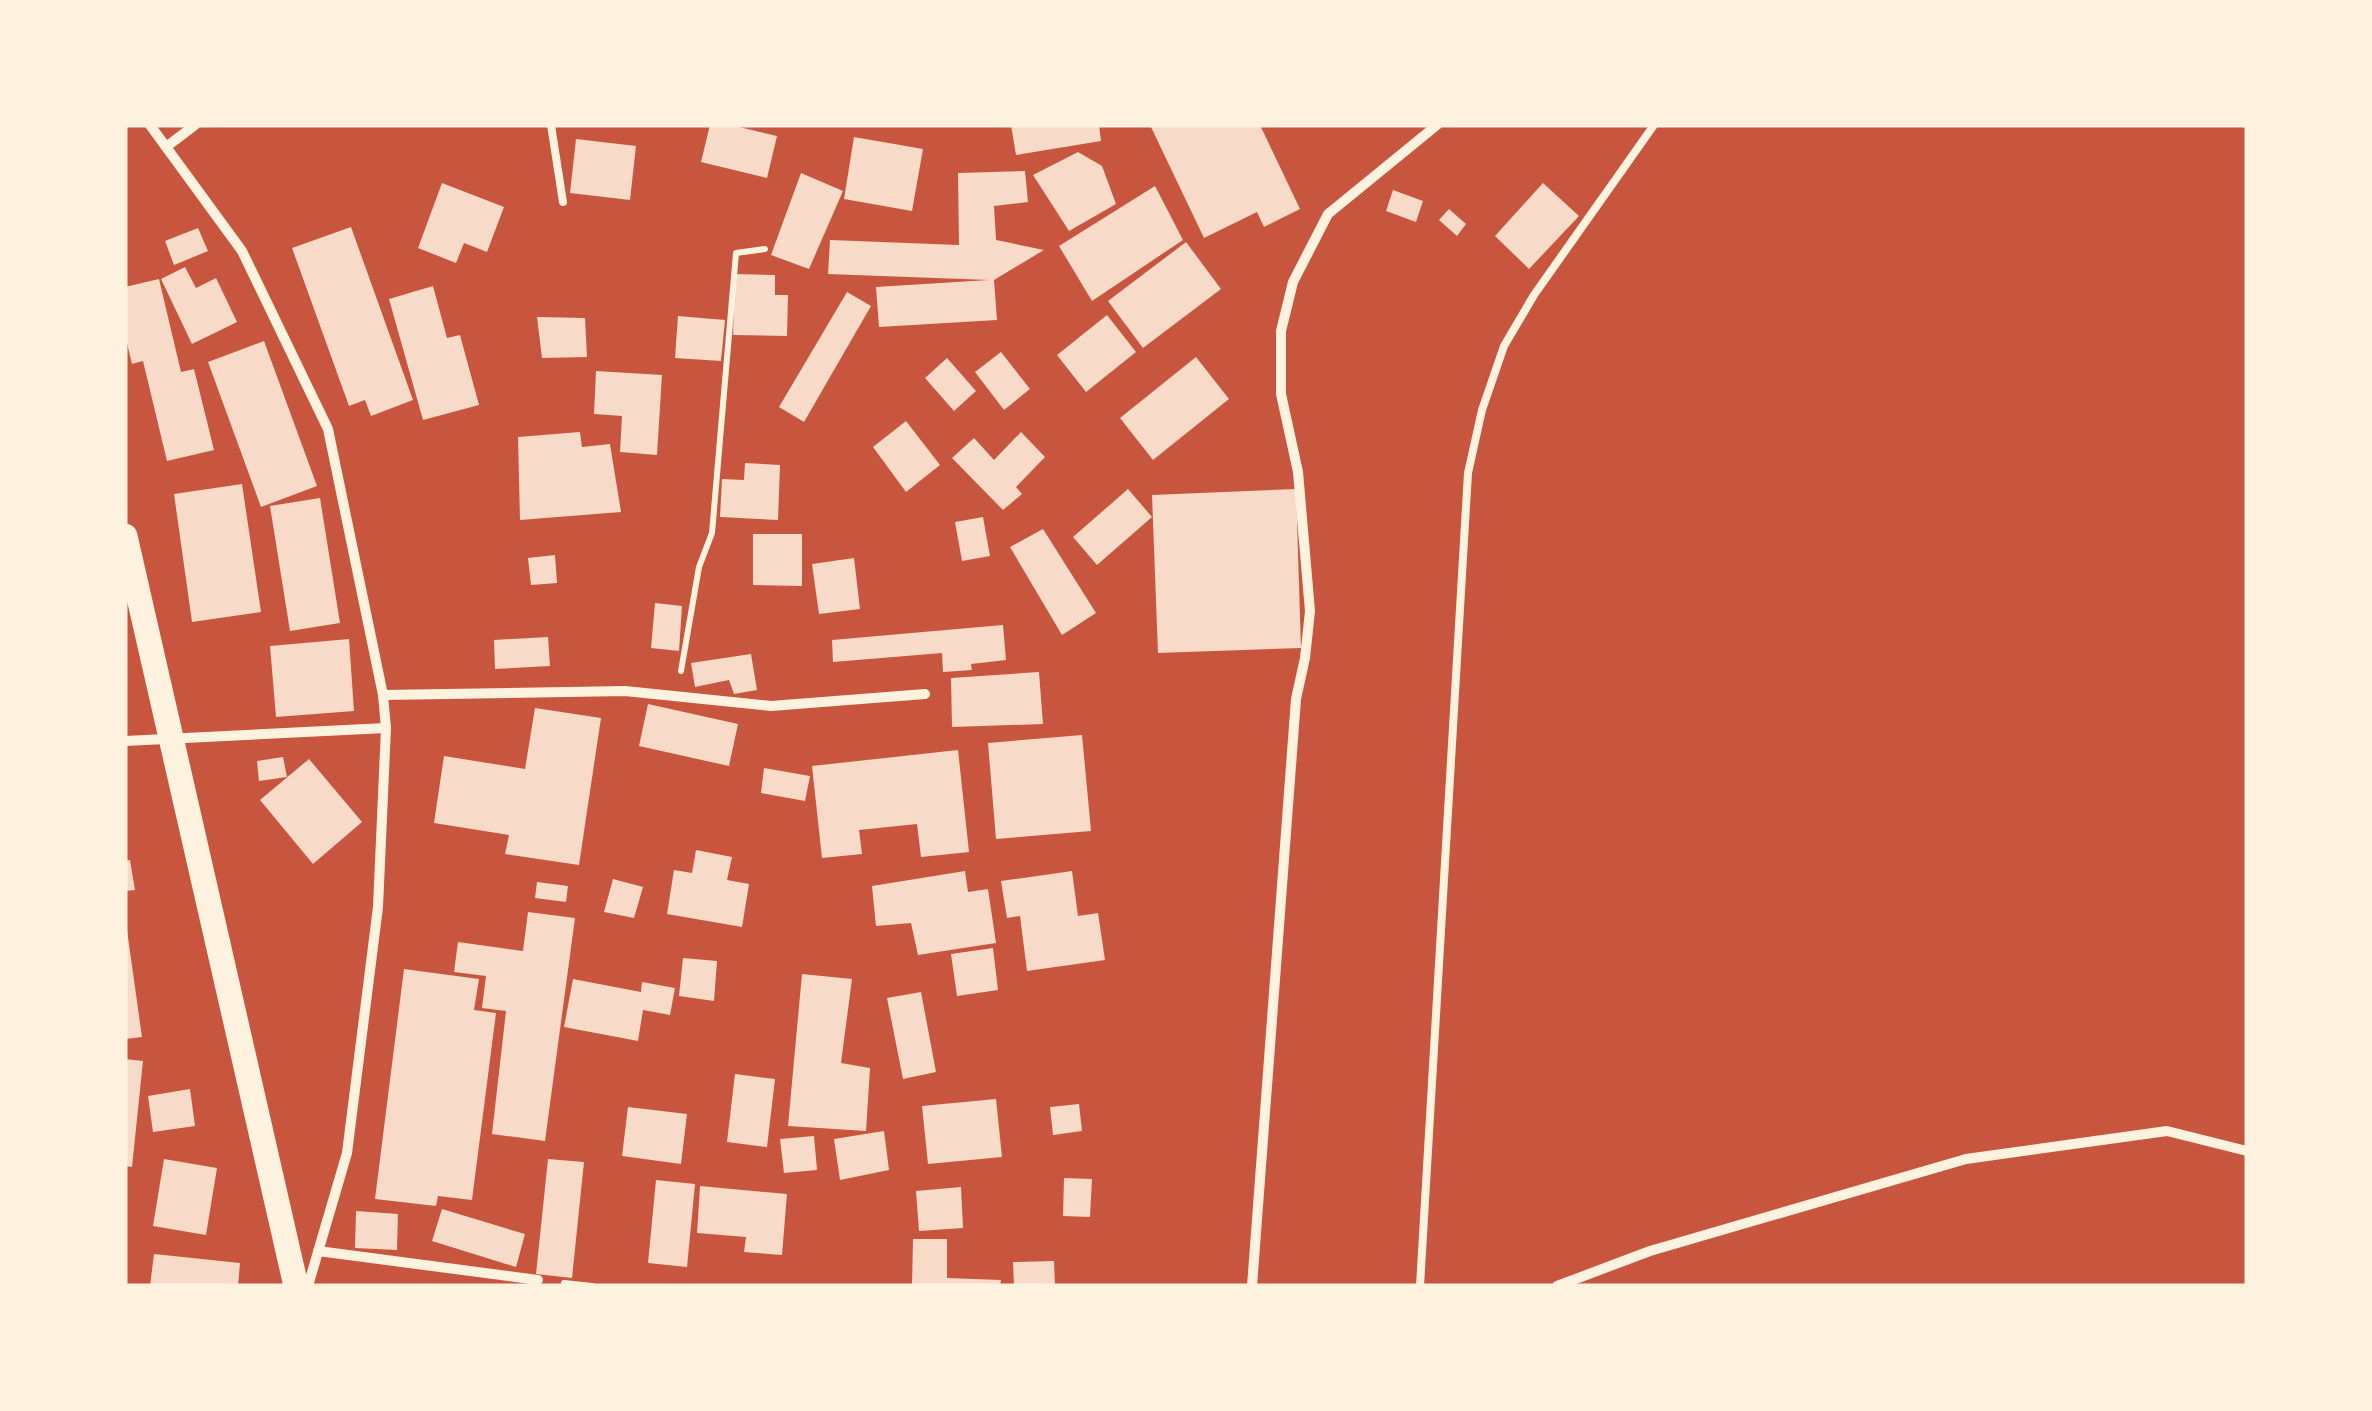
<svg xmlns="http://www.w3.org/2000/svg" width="2372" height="1411" viewBox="0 0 2372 1411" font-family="'DM Sans',sans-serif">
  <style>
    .building { fill: #f7dbc8 }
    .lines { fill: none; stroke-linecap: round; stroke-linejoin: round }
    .path { stroke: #fff3e0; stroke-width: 6 }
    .service { stroke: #fff3e0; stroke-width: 8 }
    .minor { stroke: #fff3e0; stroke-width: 10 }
    .primary { stroke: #fff3e0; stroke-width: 25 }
  </style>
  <rect width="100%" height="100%" fill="#c8553d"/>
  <!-- building -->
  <g class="building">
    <path d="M 710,125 L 731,125 L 777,136 L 767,178 L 701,162 Z"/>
    <path d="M 1011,125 L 1099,125 L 1101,141 L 1016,155 Z"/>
    <path d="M 1150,125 L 1260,125 L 1300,209 L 1264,227 L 1257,212 L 1204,238 Z"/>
    <path d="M 854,137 L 923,149 L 912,211 L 844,199 Z"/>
    <path d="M 576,139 L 636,146 L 630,200 L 570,193 Z"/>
    <path d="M 1078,152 L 1102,166 L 1116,204 L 1069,231 L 1033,175 Z"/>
    <path d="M 1025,171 L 1028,202 L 994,206 L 996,240 L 1044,250 L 994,280 L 997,320 L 879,327 L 876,287 L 989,280 L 828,274 L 830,240 L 959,245 L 958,173 Z"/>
    <path d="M 801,173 L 843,191 L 809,269 L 771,255 Z"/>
    <path d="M 442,183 L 504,207 L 487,252 L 464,243 L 456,263 L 418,248 Z"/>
    <path d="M 1543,183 L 1579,216 L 1529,269 L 1495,236 Z"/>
    <path d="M 1155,186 L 1183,240 L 1092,301 L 1059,246 Z"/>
    <path d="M 1393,190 L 1423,201 L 1416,222 L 1386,211 Z"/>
    <path d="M 1449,209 L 1466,224 L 1457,236 L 1439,220 Z"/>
    <path d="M 351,227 L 413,400 L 371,416 L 365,400 L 349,406 L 292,248 Z"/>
    <path d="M 198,228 L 208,251 L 174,265 L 165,241 Z"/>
    <path d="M 1186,242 L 1221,289 L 1143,348 L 1108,301 Z"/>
    <path d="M 185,267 L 196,288 L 216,278 L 237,322 L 192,344 L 161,279 Z"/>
    <path d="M 735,274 L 775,275 L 775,295 L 788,295 L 787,336 L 733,335 Z"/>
    <path d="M 159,279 L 181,372 L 194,369 L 214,450 L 167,461 L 143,361 L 132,364 L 125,335 L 125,287 Z"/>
    <path d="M 433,286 L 447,338 L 460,335 L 479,405 L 423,420 L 389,299 Z"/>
    <path d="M 847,292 L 871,306 L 804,422 L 779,407 Z"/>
    <path d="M 1107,315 L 1136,352 L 1086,392 L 1057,355 Z"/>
    <path d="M 678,316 L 725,320 L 721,361 L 675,358 Z"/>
    <path d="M 537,317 L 585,318 L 587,357 L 542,358 Z"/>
    <path d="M 264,341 L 317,486 L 261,507 L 208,362 Z"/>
    <path d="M 1001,352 L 1030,389 L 1004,410 L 975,372 Z"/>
    <path d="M 1196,357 L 1229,399 L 1153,460 L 1120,418 Z"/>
    <path d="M 947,358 L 976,391 L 954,411 L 925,378 Z"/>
    <path d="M 596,371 L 662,375 L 657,455 L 620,452 L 622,416 L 594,414 Z"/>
    <path d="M 906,421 L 940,465 L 906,492 L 873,447 Z"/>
    <path d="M 580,432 L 582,447 L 610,444 L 621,512 L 520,520 L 518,437 Z"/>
    <path d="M 1021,432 L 1045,457 L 1016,487 L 1022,494 L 1003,510 L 952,458 L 974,438 L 994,460 Z"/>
    <path d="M 745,463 L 780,465 L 778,520 L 720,517 L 722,479 L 744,480 Z"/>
    <path d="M 242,484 L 261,612 L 192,622 L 174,494 Z"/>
    <path d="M 1128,489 L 1152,517 L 1097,565 L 1073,537 Z"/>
    <path d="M 1296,489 L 1301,648 L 1158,653 L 1152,495 Z"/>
    <path d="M 320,498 L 340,623 L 290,631 L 270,506 Z"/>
    <path d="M 983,517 L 990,556 L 962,561 L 955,522 Z"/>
    <path d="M 1043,529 L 1096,613 L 1062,635 L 1010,547 Z"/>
    <path d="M 753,534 L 802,534 L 802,586 L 753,585 Z"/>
    <path d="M 555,555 L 557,583 L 531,585 L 528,558 Z"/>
    <path d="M 854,558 L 860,609 L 819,614 L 812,564 Z"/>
    <path d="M 655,603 L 682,606 L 679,651 L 651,648 Z"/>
    <path d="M 1003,625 L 1006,660 L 971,664 L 972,670 L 943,672 L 942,653 L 833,662 L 832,640 Z"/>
    <path d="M 548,637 L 550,666 L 495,669 L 494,640 Z"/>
    <path d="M 349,639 L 354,711 L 276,717 L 270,646 Z"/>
    <path d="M 751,654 L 757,690 L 734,694 L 729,680 L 695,687 L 691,663 Z"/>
    <path d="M 1039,672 L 1043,724 L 952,727 L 951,678 Z"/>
    <path d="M 648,704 L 738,724 L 729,766 L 639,746 Z"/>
    <path d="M 535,708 L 601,718 L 579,865 L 505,854 L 509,835 L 434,823 L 444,756 L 525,769 Z"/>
    <path d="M 1082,735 L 1091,831 L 996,839 L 988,743 Z"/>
    <path d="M 958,750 L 969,852 L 921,857 L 917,824 L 859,830 L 862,854 L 822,858 L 812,766 Z"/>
    <path d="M 283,757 L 287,777 L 259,781 L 257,761 Z"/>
    <path d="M 309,759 L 362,822 L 313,864 L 260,800 Z"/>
    <path d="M 764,768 L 810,776 L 805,801 L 761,793 Z"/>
    <path d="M 696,850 L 732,857 L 727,880 L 749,884 L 742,927 L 667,914 L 674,870 L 692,873 Z"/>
    <path d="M 130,860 L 135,890 L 125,891 L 125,861 Z"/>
    <path d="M 965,871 L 968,892 L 988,889 L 996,943 L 918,955 L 911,923 L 876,926 L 872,886 Z"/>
    <path d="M 1072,871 L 1078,916 L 1098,913 L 1105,960 L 1027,971 L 1020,916 L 1007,918 L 1001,881 Z"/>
    <path d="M 613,879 L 643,887 L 634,918 L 604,912 Z"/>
    <path d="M 537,882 L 568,886 L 566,902 L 535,898 Z"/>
    <path d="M 528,912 L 575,918 L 545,1141 L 492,1134 L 506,1011 L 482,1008 L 486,976 L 454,972 L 458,942 L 523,951 Z"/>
    <path d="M 125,916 L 142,1037 L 125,1039 Z"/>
    <path d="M 993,948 L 998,990 L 957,996 L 951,954 Z"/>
    <path d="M 683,958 L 717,961 L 714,1001 L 679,996 Z"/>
    <path d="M 404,969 L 479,979 L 474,1010 L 496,1013 L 472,1200 L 438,1196 L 436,1206 L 375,1199 Z"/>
    <path d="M 802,974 L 852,979 L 841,1063 L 870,1068 L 866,1131 L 788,1126 Z"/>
    <path d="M 573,979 L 641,992 L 642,982 L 675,988 L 670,1015 L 643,1010 L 638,1041 L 564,1027 Z"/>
    <path d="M 921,992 L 936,1072 L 903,1079 L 887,998 Z"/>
    <path d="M 125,1059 L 143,1061 L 132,1167 L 125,1166 Z"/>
    <path d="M 735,1074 L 775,1079 L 767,1147 L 727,1142 Z"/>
    <path d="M 190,1089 L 195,1126 L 153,1132 L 148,1096 Z"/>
    <path d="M 996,1099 L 1002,1157 L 928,1164 L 922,1106 Z"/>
    <path d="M 1079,1104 L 1082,1131 L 1053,1135 L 1050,1107 Z"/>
    <path d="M 628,1107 L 687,1114 L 681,1164 L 622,1156 Z"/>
    <path d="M 884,1131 L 889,1170 L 840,1180 L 834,1139 Z"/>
    <path d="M 814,1136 L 817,1170 L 784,1173 L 780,1139 Z"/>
    <path d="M 164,1159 L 217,1168 L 206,1235 L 153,1226 Z"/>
    <path d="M 548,1159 L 584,1162 L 572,1278 L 536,1274 Z"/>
    <path d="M 1064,1178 L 1092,1179 L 1090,1217 L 1063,1216 Z"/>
    <path d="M 656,1180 L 695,1184 L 687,1267 L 648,1263 Z"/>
    <path d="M 700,1186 L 787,1194 L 782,1255 L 744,1252 L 746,1237 L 697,1233 Z"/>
    <path d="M 961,1187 L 963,1228 L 919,1231 L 916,1191 Z"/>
    <path d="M 442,1209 L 525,1234 L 516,1267 L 432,1241 Z"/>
    <path d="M 356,1211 L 398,1214 L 397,1250 L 355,1248 Z"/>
    <path d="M 913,1239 L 947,1239 L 947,1278 L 1001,1280 L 1000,1286 L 912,1286 Z"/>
    <path d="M 154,1254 L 240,1263 L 238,1286 L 150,1286 Z"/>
    <path d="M 1054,1261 L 1055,1286 L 1014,1286 L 1013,1262 Z"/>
  </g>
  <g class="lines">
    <!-- path -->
    <g class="path">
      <path d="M 681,671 L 699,567 L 712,533 L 736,253 L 765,249"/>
      <path d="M 564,1283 L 592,1286"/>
    </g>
    <!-- service -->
    <g class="service">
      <path d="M 551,125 L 563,202"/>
      <path d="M 1420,1286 L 1468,473 L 1482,410 L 1504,346 L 1534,295 L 1654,125"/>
    </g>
    <!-- minor -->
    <g class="minor">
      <path d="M 150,125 L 242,251 L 328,429 L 383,695 L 386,728 L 378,907 L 347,1153 L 308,1286"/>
      <path d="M 166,147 L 195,125"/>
      <path d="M 383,695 L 625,691 L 771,706 L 925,694"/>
      <path d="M 125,741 L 386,728"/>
      <path d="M 318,1251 L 538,1280"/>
      <path d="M 1252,1286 L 1296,699 L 1305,658 L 1310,611 L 1298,472 L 1281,394 L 1281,331 L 1293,282 L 1328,214 L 1437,125"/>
      <path d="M 1557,1286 L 1650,1251 L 1966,1159 L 2167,1131 L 2247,1151"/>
    </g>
    <!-- primary -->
    <path class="primary" d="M 125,536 L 296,1286"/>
  </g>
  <!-- border -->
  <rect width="2372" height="1411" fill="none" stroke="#fff3e0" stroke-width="255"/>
</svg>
